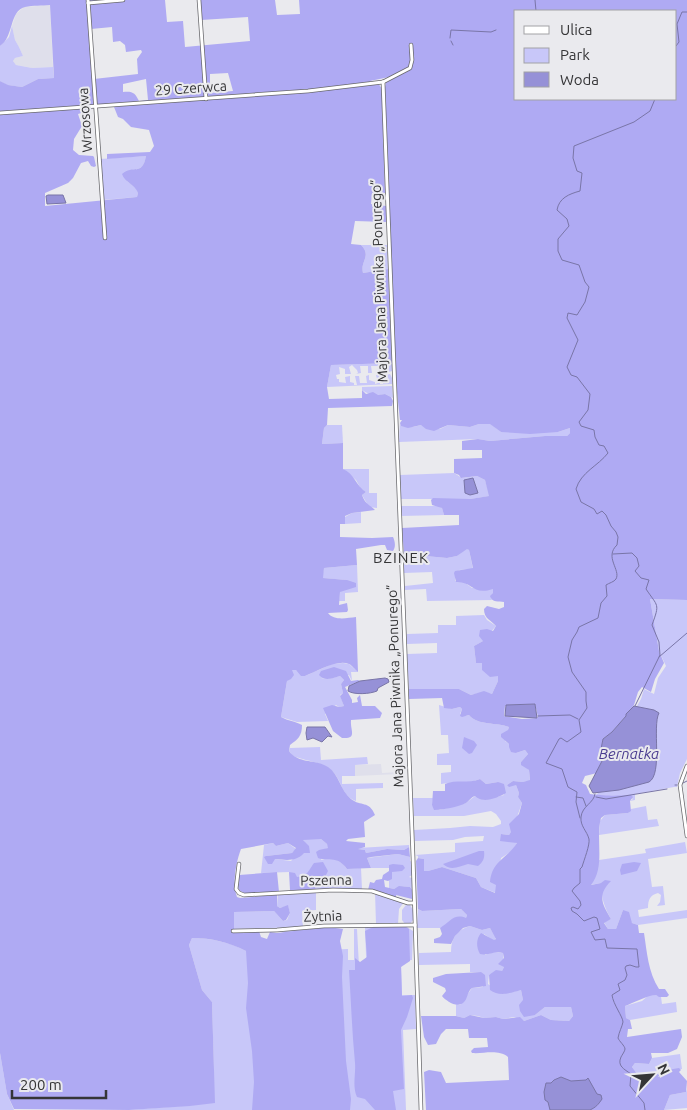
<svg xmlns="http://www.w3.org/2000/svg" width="687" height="1110" viewBox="0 0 687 1110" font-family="Ubuntu,sans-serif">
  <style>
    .built { fill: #dfdfeb }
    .green { fill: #c8c7f9 }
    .forest { fill: #afaaf3; fill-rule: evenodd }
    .water { fill: #9691d7; stroke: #7975a7 }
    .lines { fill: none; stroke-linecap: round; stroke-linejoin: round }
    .stream { stroke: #7975a7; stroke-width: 1 }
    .street-casing { stroke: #69696d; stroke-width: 4.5 }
    .street { stroke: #fff; stroke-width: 3 }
    .labels { text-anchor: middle; stroke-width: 4; stroke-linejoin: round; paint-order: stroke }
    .street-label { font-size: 14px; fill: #353537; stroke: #eaeaee }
    .neighbourhood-label { font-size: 15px; letter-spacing: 1px; fill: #353537; stroke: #eaeaee }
    .water-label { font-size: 15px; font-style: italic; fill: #4a3c90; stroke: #eaeaee }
  </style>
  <rect width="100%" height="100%" fill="#eaeaee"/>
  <!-- built -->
  <g class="built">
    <path d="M 50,5 L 53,67 L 32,68 L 16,65 L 13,61 L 15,58 L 23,56 L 19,47 L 15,40 L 12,26 L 16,14 L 24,7 Z"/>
    <path d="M 381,764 L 382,773 L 399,772 L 399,774 L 355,776 L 355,765 Z"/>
  </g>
  <!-- green -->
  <g class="green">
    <path d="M 12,26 L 15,40 L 19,47 L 23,56 L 15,58 L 13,61 L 16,65 L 32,68 L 53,67 L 54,78 L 38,79 L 22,87 L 7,85 L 0,81 L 0,46 L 9,37 Z"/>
    <path d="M 146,156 C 144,166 142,169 132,170 L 127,181 L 137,189 L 138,193 L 137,197 L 103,200 L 100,159 Z"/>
    <path d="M 361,245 L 387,245 L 388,269 L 363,273 C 360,261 372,256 361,245 Z"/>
    <path d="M 392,363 L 392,371 L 389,372 L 387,367 L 381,366 L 382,372 L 377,373 L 379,372 L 378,366 L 371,366 L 372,373 L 366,373 L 368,373 L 368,366 L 360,366 L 361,373 L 356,374 L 358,373 L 357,370 L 352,365 L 349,367 L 351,374 L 345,374 L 345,369 L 339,367 L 340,374 L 336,375 L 337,379 L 339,379 L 339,382 L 346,383 L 345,377 L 350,376 L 350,382 L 354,383 L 354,385 L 357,385 L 355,376 L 359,376 L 360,383 L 367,383 L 366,376 L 369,375 L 369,380 L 375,382 L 375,384 L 378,383 L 376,375 L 379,375 L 380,384 L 383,384 L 383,381 L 388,382 L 387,375 L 390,374 L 392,378 L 392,384 L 327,387 L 331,365 Z"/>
    <path d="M 392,386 L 393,398 L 385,394 C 376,396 369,395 362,390 L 362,387 Z"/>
    <path d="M 400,423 L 401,426 L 413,427 L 421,425 L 440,429 L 448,425 L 470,427 L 479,424 L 491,424 L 501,432 L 558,432 L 570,428 L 570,433 L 567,436 L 545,436 L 490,441 L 478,439 L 399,442 Z"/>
    <path d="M 327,425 L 342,425 L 343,443 L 322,444 L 324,428 Z"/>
    <path d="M 343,469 L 369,469 L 369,493 L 377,493 L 377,508 L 369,507 L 362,495 L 366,492 L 361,489 L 356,480 Z"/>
    <path d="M 454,473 L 462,478 L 477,476 L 485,480 L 490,496 L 470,499 L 401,499 L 400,475 Z"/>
    <path d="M 401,506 L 439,506 L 442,508 L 444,515 L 401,516 Z"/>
    <path d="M 361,512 L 361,523 L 345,524 L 345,517 L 352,513 Z"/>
    <path d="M 467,548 L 469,550 L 473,569 L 459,570 L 455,576 L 455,581 L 464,582 L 472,588 L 493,588 L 493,593 L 491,598 L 492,600 L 427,601 L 426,589 L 405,590 L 405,586 L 433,583 L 432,572 L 404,573 L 404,554 L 447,558 L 457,556 Z"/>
    <path d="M 357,565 L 358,592 L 345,593 L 345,601 L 339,601 L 340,592 L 347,580 L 322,578 L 324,568 Z"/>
    <path d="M 650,599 L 687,600 L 687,759 L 680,773 L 677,787 L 674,787 L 674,785 L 674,787 L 635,794 L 635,800 L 630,801 L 633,799 L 627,795 L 621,797 L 598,796 L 596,795 L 599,792 L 619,789 L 633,785 L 657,745 L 640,708 L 637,706 L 641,699 L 644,689 L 654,694 L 658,678 L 666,666 L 659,651 Z"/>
    <path d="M 484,615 L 487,620 L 496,626 L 483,641 L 474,646 L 476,663 L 482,663 L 498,676 L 498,681 L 492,694 L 484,692 L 471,695 L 459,689 L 409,689 L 407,654 L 437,653 L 437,643 L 407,644 L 407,634 L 438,633 L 438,625 L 456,625 L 456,616 Z"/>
    <path d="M 343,663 L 349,664 L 358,672 L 351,672 L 352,681 L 349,675 L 321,678 L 328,679 L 340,676 L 344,680 L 341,684 L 343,693 L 340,695 L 344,706 L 339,707 L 336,705 L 325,714 L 328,721 L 297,722 L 281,717 L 287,681 L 291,670 L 296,670 L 305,676 L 332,664 Z"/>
    <path d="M 439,705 L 452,709 L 460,707 L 462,709 L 460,714 L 466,716 L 469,715 C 478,726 497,722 509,727 L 505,741 L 509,744 L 516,753 L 525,750 L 528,754 L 521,762 L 529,770 L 530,781 L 523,782 L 513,781 L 507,785 L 516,785 L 519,793 L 518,797 L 522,803 L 512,831 L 509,835 L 501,834 L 517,843 L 512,851 L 501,858 L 496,893 L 481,887 L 476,878 L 442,867 L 428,871 L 424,871 L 424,859 L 418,858 L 418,856 L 415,855 L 455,852 L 455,843 L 483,841 L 484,836 L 465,837 L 453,840 L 415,841 L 414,830 L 450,828 L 470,826 L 493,827 L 501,824 L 501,821 L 496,814 L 491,811 L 464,816 L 414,816 L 413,798 L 433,798 L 432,805 L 440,810 L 466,803 L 475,796 L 484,800 L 504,795 L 498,782 L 486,784 L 480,779 L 471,782 L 454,782 L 441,784 L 441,773 L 451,772 L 451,765 L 437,765 L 437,754 L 449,753 L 448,735 L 441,735 Z"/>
    <path d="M 320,747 L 321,760 L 367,757 L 368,764 L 355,765 L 355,776 L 342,776 L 342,784 L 383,783 L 383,788 L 356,789 L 356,801 C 342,796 342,782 334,773 C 325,762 305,761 293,756 L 289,751 L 290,748 Z"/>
    <path d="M 646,806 L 648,820 L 657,819 L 659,826 L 599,835 L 600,821 L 605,815 L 628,813 L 631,809 Z"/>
    <path d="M 302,839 L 321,839 L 327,844 L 329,848 L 325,849 L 321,860 C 332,857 340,859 347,869 L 361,868 L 362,889 L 316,890 L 312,866 C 310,874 304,877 297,878 L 289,872 L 261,873 L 264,845 L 273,843 L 276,846 L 288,843 L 296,849 L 292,853 L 266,856 L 275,859 L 291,861 L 306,844 Z"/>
    <path d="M 685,842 L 687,853 L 648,859 L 652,887 L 663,886 L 665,905 L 657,906 L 660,902 L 661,895 L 658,893 C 650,895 648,900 648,908 L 638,910 L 639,917 L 687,910 L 687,918 L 638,925 L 632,923 L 623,910 L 616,929 L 608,929 L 604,922 L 611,919 C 607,912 603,903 602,895 C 602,891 603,888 601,883 L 590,885 L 595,878 L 599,860 L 646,853 L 645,849 Z"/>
    <path d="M 409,845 L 409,847 L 404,850 L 387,849 L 366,853 L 365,850 L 358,849 L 358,848 Z"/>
    <path d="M 398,854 L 410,857 L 410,861 L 412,862 L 412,875 L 409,877 L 412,878 L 413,891 L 410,887 C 404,886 399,886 394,889 L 389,888 L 389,868 L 371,868 L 367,858 Z"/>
    <path d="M 316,892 L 316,910 L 302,911 L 303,927 L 234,929 L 234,912 L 274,911 L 283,921 L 287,920 L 290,913 L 288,906 L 280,908 L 277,906 L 278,893 Z"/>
    <path d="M 375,892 L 404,902 L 399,909 L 398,924 L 388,925 L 387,923 L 376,924 Z"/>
    <path d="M 406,905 L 410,905 L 413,910 L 413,920 L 410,924 L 405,924 L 402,920 L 402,910 Z"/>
    <path d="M 418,909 L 422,911 L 461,909 L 467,915 L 466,918 L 440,928 L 417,928 Z"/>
    <path d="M 470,926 L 482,930 L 490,928 L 496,938 L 494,941 L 484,934 L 485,955 L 494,952 L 503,953 L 504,967 L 502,971 L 489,975 L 488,984 L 502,994 L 521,990 L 523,1000 L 535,1015 L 545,1007 L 571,1007 L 573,1016 L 569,1021 L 551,1020 L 541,1015 L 524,1021 L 514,1017 L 503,1019 L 496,1017 L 484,1018 L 478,1016 L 470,1015 L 464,1018 L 456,1016 L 456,1004 L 460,1005 L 472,988 L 483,987 L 481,972 L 470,972 L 470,964 L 419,965 L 419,953 L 451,952 C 451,938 457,930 470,926 Z"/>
    <path d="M 365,927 L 376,927 L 387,960 L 386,927 L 407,927 L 413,931 L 412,960 L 401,961 L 402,995 L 415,995 L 416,1029 L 403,1030 L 406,1110 L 129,1110 L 194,1105 L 214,1073 L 212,1002 L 202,990 L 189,945 L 192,938 C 214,938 232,943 252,954 L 285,931 L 303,929 L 304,951 L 348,949 L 348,960 L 354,960 L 354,929 L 357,929 L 360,985 L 367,984 Z"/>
    <path d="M 649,995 L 656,995 L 661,997 L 662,1004 L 676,1002 L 677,1012 L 630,1020 L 626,1018 L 625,1006 L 642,1001 Z"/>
    <path d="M 0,1053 L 7,1094 L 14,1110 L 0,1110 Z"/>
    <path d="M 680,1054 L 682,1069 L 638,1075 L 632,1067 L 635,1063 L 649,1064 L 652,1058 Z"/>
    <path d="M 687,1089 L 687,1108 L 664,1110 L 670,1095 L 686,1092 Z"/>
  </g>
  <!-- forest -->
  <g class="forest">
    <path d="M 0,0 L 165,0 L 167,22 L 183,21 L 185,47 L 250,41 L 248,17 L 201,20 L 200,0 L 275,0 L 277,15 L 300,14 L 299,0 L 687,0 L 687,600 L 650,599 L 659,651 L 664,663 L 655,679 L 651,692 L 642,687 L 638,692 L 634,705 L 626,716 L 612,732 L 603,739 L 601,753 L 602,761 L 597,773 L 585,776 L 582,783 L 586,785 L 590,794 C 607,796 615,796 631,795 L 633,797 L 630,801 L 631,811 L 628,813 L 605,815 L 601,818 C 595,839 606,866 591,885 L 601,883 L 605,880 L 611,881 C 597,895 602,904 611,919 L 604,923 L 608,929 L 616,929 L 623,910 L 629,912 L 632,923 L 638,925 L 639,933 L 644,933 C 647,952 648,972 659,989 L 665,989 L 669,995 L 667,997 L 659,997 L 656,995 C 648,995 633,1003 625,1006 L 626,1018 L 630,1020 L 632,1029 L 628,1029 L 627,1037 L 681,1029 L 682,1037 L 677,1049 L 668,1053 L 651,1053 L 652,1058 L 649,1064 L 635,1063 L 632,1067 L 638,1075 L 679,1068 L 681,1070 L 679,1072 L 687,1081 L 686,1092 L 670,1095 L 664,1110 L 426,1110 L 424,1072 L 429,1070 L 441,1072 L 446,1083 L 509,1080 L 508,1057 C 498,1049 484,1054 472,1053 L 471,1051 L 474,1048 L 488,1047 L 487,1038 L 469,1038 L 468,1029 L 446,1029 L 441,1034 L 436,1044 L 428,1045 L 424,1037 L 421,1016 L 456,1016 L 464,1018 L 470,1015 L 484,1018 L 496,1017 L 503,1019 L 520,1017 L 524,1021 L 541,1015 L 551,1020 L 569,1021 L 573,1016 L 571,1007 L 545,1007 L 535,1015 L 524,1017 L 520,1011 L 519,1005 L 523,1000 L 521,990 C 511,993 499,997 490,990 L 489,975 L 496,970 L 502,971 L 504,967 L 498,964 L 504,958 L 503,953 C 495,950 488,956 480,954 C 476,947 476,939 481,933 L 494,940 L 496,939 L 490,928 L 482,930 L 470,926 L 463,928 L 455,936 L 451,944 L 434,943 L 434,939 L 440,937 L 442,934 L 440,928 C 450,922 454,913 466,918 L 467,915 L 461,909 L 422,911 L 418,909 L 416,861 L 418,858 L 424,859 L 424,871 L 428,871 L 442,867 L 476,878 L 481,887 L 495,893 L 496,885 L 490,882 C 492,860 507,859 517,843 L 500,841 L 501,834 L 509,835 L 511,832 L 509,824 L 519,814 L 522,803 L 518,797 L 519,793 L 516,785 L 509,787 L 507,785 L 513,781 L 523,782 L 530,780 L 529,770 L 521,765 L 521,762 L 528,754 L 525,750 L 516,753 L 511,752 L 509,747 L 509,744 L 501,737 L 501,734 L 508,730 L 509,727 C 497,722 478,726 469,715 L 462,717 L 460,716 L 462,709 L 460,707 L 452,709 L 444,708 L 442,698 L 409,699 L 409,689 L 459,689 L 471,695 L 484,691 L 492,694 L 498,681 L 498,676 L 490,677 L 482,670 L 482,663 L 476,663 L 474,646 L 483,641 L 479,636 L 480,630 L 487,629 L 493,631 L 496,626 C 491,620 484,619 484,609 L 487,606 L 499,609 L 504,607 L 504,602 C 499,601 492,603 490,596 L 493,593 L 493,589 C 472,596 473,581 456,582 L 454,573 L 455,571 L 473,568 L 469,550 L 467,549 L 457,556 L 447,558 L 404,554 L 402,528 L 459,525 L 459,515 L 444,515 L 442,508 L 432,505 L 431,500 L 433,498 L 470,499 L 489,496 L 485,480 L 477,476 L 461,478 L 459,475 L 454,473 L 454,459 L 482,458 L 482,450 L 462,450 L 462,441 L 478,439 L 490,441 L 545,436 L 567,436 L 570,433 L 570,428 L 558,432 L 530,434 L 501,432 L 490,424 L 479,424 L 470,427 L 448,425 L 434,431 L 426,429 L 421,425 L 408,428 L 401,426 L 400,423 L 402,420 L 400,420 L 395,374 L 396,373 L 394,363 L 331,365 L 327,387 L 329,399 L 362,398 L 362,390 L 366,394 L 373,392 L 378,395 L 385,394 L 391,397 L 393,401 L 392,406 L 328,408 L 327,425 L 324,428 L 322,444 L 343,443 L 343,469 C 354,473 356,486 366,492 L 362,495 C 365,504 370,505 375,510 L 352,513 L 345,516 L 345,524 L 340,524 L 340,537 L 372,538 L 393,537 C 395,541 396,547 393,551 L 387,550 L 385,545 L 381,545 L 356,549 L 357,565 L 324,568 L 323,578 L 347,580 L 356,583 L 356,587 L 340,592 L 339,605 L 347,603 L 348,610 L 347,612 L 328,613 C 334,621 347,618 356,617 L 358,672 C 355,670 352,665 349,664 C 337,659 316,672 305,676 L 301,676 L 296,670 L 292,670 L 294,675 L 291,679 L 287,681 L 281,717 C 288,721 295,721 302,725 C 302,736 298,739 290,745 L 289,751 C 298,764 316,759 328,767 C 339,774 340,790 351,799 C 361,807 369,800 375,815 L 364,822 L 365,837 L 348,839 L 346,841 L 365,843 L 365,847 L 358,849 L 365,850 L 366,853 L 387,849 L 404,850 L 409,847 L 410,857 L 398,854 L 371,857 L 367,858 L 371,868 L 347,869 C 337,855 330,862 318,858 L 316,852 L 319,850 L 328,848 L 327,844 L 321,839 L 303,840 L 309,846 L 310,853 L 304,853 C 296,862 286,860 275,859 L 272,864 L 268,864 L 264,857 L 266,856 L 292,853 L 296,848 L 288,843 L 276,846 L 273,843 L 241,849 C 236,862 232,883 237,897 L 240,898 L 277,895 L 277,906 L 280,908 L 288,905 L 290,913 L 286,920 L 283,921 L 274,911 L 234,912 L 234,931 L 259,931 L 261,937 L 267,939 L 270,932 L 277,933 L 328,927 L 343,929 L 340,941 L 343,956 L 342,977 L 346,1061 L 351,1099 L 350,1110 L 252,1110 L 254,1082 L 252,1051 L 246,1008 L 248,983 L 246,951 C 228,942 212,938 192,938 L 189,945 L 202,990 L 212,1002 L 215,1103 L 190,1106 L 129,1110 L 14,1109 L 7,1094 L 0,1053 L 0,81 L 8,85 L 22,87 L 38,79 L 54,78 L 50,5 C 42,6 33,5 25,7 C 9,11 14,37 0,46 ZM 516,11 L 676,11 L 676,99 L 516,99 ZM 112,27 L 113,42 L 120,41 L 125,45 L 126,52 L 141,50 L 142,52 L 137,59 L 138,74 L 94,79 L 91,29 ZM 228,73 L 233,91 L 210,93 L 210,74 ZM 389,77 L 390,79 L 386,82 L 385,87 L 395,362 L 392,363 L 388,269 L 363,273 C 360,261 372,256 361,245 L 351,244 L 355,221 L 386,222 L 386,206 L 371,204 L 372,193 L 385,193 L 382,89 L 378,83 L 370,83 L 370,81 ZM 146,79 L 148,100 L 139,101 C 135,93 133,91 123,92 L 123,84 ZM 93,106 L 114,107 L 118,117 L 123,119 L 131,127 L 149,130 L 154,146 L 150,152 L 107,154 L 107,159 L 146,156 C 142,177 133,164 122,174 C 125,183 135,184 138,193 L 137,197 L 45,206 L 45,193 L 68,183 L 73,178 L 81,163 L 88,161 L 91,166 L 94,167 L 96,166 L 94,157 L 93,156 L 79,155 L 73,150 L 74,139 L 82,126 L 78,114 L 91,110 ZM 535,704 L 538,717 L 537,718 L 522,719 L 504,716 L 505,706 L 507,705 Z"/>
    <path d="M 334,667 L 346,671 L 351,681 L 358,680 L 360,681 L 345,687 L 352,700 L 352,703 L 358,702 L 357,698 L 360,695 L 362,706 L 375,706 L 382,713 L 380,718 L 351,720 C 350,731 358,739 342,738 L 333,731 L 323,708 L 332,705 L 339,707 L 344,706 L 340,696 L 343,693 L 341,684 L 344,680 L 340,676 C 332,678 325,682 319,675 L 321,671 Z"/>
    <path d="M 464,737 L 474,741 L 477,745 L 472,753 L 469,754 L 462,748 Z"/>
    <path d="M 480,779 L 486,784 L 498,782 L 504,784 L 506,793 C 497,798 483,804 475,796 C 471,797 469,801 466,803 C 458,807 443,810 434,810 L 432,805 L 433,791 L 445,791 L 445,784 C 456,779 468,784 480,779 Z"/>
    <path d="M 479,851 L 484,851 C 485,858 483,862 478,866 L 468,864 C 459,867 450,871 443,864 Z"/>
    <path d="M 323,862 L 328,871 L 325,877 L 315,885 L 316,890 L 290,890 L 289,872 L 295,873 L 297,877 C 308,876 308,871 314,863 Z"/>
    <path d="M 634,862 L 641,863 L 637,871 L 621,875 L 620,870 L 622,864 Z"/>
    <path d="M 393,864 L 403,865 L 405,868 L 402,871 L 392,872 L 392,879 L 388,881 L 384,880 L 385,887 L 394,889 L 399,886 L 410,887 L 413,891 L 412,899 L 396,895 L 396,898 L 378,891 L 368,890 L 370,882 L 374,883 L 376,880 L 382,879 L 383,875 L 389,871 L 389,865 Z"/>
    <path d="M 277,872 L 279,892 C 269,893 240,899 238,887 C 237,883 238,878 239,875 Z"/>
    <path d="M 396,926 L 406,927 L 409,929 L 410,961 L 401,967 L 402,996 L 412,995 L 413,998 L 407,1017 L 401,1030 L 404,1089 L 393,1091 L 396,1110 L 375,1110 L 365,1099 L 357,1097 C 352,1086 356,1074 355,1063 C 352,1032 351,1001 349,970 L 355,970 L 355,958 L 360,962 L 367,957 L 365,931 L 373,927 Z"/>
    <path d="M 481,972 L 485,975 L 486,986 L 472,988 C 467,992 468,998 464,1002 C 458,1009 446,1001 442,996 L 446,991 L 445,988 L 433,982 L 433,978 L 446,974 Z"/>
  </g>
  <!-- water -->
  <g class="water">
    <path d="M 48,195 L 63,195 L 66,203 L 47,204 L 46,196 Z"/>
    <path d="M 473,478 L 478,493 L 470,495 L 465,493 L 464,480 Z"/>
    <path d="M 385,678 L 388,679 L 389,682 L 378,688 L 377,691 C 370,694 354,695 348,691 L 349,686 L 360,681 Z"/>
    <path d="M 535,704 L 537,718 L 505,716 L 506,705 Z"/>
    <path d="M 634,706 L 654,710 L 659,713 C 652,726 663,774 649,782 L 619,790 L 593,793 L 589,786 L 602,761 L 601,749 L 603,739 L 612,732 L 626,716 L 626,714 Z"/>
    <path d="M 307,727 L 325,727 L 332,737 L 328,736 L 322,742 L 313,738 L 307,740 L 306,733 Z"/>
    <path d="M 561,1077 L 571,1081 L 586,1080 L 588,1078 L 597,1094 L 601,1095 L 602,1099 C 598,1105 596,1107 590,1110 L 550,1110 L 548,1102 L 545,1100 L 544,1092 L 546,1083 L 551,1083 L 554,1080 Z"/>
  </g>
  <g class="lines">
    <!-- stream -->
    <g class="stream">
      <path d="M 535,0 L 536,11"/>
      <path d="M 450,38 L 451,30 L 491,32 L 496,30"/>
      <path d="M 451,41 L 453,45"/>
      <path d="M 676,46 L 679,42 L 677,24 L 682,12 L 687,12"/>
      <path d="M 613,554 L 632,553 L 637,558 L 639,566 L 635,571 L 641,578 L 649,580 L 646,589 C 658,607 660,603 652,625 L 659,642 L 660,655 L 635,706"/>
      <path d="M 659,657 L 687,633"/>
      <path d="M 538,716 L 570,715 L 578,719"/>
      <path d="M 683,783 L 687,781"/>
      <path d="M 675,785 L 677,785"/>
      <path d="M 595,794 C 594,803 582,806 581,817 C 580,826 587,831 589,839 C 590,845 584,860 582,867 L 580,869 L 580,883 L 574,888 L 572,891 L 580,901 L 581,905 L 578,909 L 573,907 L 571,908 L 572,911 L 577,914 L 584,921 L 594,917 L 597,918 L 600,929 L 591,932 L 595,940 L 605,939 L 607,948 L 637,949 L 639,967 L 636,967 L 630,965 L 626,966 L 625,968 L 627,975 L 625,980 L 618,984 L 620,990 L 612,995 C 613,1004 623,1017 623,1022 C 622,1027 619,1032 618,1038 C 619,1041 625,1046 625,1049 C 625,1051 622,1055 621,1057 C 617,1066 624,1069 631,1074 L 630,1086 L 644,1103 L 645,1110"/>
      <path d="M 576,797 L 583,798 L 586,806"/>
      <path d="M 596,797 L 606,799 L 667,789"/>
      <path d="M 580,818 L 576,802 L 577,792 L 568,787 L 562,769 L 546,763 L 559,739 L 561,738 L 567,742 L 581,732 L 579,720 L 587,708 L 586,701 L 586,692 L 572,672 L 568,657 L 572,640 L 577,632 L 579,627 L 598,618 L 601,603 L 607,596 L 606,585 C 609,583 614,582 616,579 C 621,570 604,557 617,545 L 618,537 L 616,532 L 611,526 L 606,515 L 602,511 L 597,514 L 594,509 L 581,502 L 576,489 C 581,472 598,466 608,453 L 604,446 L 599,445 L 595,437 L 594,430 L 581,426 L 579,422 L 588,410 L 590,394 L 577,377 L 571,375 L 567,367 L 578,340 L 567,318 L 568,313 L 577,315 L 585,302 L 589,287 L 585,282 L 579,265 L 562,260 L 558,251 L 558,239 L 569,226 L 567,219 L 557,210 C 559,198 569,194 580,191 L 582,173 L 577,171 L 573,158 L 574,146 L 634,122 L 650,111 L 655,99"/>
    </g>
    <defs>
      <g id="street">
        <path d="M 88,0 L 105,238"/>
        <path d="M 199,0 L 206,99"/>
        <path d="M 88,3 L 123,0"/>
        <path d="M 383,82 L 413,857 L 421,1110"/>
        <path d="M 383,82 L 410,68 L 412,60 L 411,45"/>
        <path d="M 0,113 L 308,91 L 383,82"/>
        <path d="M 687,766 L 680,785 L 687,836"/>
        <path d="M 239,864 L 236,889 L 239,893 L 244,895 L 333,890 L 372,891 L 408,903 L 414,903"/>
        <path d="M 233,931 L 277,930 L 324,926 L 415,925"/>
      </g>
    </defs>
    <!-- street casing -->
    <use href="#street" class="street-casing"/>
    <!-- street -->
    <use href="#street" class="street"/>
  </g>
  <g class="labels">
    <!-- street labels -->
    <g class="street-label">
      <text transform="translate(191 88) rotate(-4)" y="5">29 Czerwca</text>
      <text transform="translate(85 120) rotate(-94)" y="5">Wrzosowa</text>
      <text transform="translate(379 281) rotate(-92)" y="5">Majora Jana Piwnika „Ponurego”</text>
      <text transform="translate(395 686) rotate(-92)" y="5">Majora Jana Piwnika „Ponurego”</text>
      <text transform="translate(326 880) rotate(-1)" y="5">Pszenna</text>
      <text transform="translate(323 916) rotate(-2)" y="5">Żytnia</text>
    </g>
    <!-- neighbourhood labels -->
    <g class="neighbourhood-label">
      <text x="401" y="563">BZINEK</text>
    </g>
    <!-- water labels -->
    <g class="water-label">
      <text x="629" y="759">Bernatka</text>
    </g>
  </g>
  <!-- legend -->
  <rect x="514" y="10" width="162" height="90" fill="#eaeaee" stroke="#a2a2a5"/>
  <rect x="524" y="26" width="25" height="8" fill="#ffffff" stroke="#a2a2a5"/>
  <text x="560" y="35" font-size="15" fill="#353537">Ulica</text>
  <rect x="524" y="48" width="25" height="15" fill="#c8c7f9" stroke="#a2a2a5"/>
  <text x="560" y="60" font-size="15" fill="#353537">Park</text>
  <rect x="524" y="72" width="25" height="15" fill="#9691d7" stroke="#a2a2a5"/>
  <text x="560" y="85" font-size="15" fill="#353537">Woda</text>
  <!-- north arrow -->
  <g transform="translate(652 1075) rotate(64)" stroke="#eaeaee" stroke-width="4" paint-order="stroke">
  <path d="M0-4L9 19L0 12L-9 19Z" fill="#353537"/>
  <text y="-8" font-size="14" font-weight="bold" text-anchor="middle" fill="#353537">N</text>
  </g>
  <!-- scale -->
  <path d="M12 1090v8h94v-8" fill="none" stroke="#353537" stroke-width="2.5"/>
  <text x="20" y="1090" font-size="15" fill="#353537" stroke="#eaeaee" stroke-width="4" paint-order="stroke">200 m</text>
</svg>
